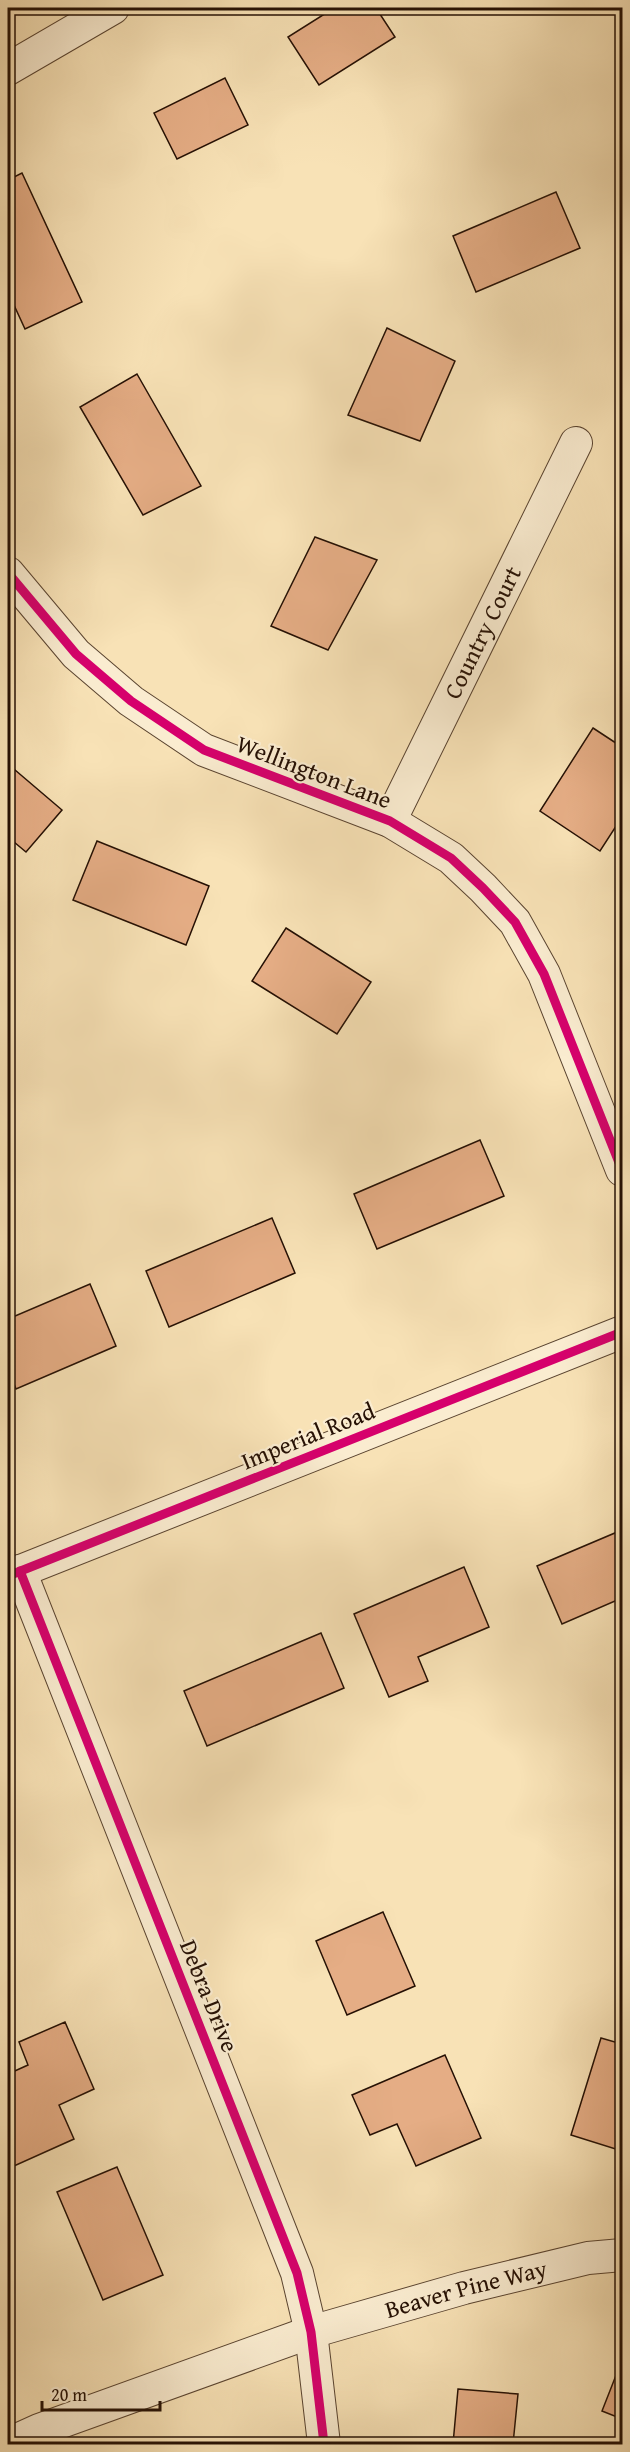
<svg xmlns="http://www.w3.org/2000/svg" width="630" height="2452" viewBox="0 0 630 2452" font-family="'Gentium Book Plus',serif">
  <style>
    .building { fill: #e5ad85; stroke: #251004; stroke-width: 1.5 }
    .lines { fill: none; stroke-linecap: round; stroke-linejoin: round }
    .minor-casing { stroke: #5a4430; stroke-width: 34 }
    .minor { stroke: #faecd0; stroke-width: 32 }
    .cycleway-casing { stroke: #faecd0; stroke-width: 13 }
    .cycleway { stroke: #d6006c; stroke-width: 9 }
    .labels { text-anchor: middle; stroke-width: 4.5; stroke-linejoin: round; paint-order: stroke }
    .street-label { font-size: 24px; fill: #251004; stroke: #faecd0 }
  </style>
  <rect width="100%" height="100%" fill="#f8e2b6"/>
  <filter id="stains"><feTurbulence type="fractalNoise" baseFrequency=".00333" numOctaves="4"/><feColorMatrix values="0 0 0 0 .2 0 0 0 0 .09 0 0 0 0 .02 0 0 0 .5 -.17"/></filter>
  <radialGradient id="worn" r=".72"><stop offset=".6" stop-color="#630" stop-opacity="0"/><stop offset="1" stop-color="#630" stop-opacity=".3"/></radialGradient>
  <!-- building -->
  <g class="building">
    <path d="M 334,8 L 376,8 L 395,37 L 319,85 L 288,37 Z"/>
    <path d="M 225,78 L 248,125 L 177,159 L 154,113 Z"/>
    <path d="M 22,173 L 82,302 L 25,329 L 8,292 L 8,180 Z"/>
    <path d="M 556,192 L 580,248 L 476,292 L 453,236 Z"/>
    <path d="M 387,328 L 455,361 L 420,441 L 348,415 Z"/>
    <path d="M 137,374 L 201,486 L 143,515 L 80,407 Z"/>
    <path d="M 315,537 L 377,560 L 328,650 L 271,626 Z"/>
    <path d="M 593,728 L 622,747 L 622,817 L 600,851 L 540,811 Z"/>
    <path d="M 8,764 L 62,810 L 26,852 L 8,837 Z"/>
    <path d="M 97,841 L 209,886 L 186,945 L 73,900 Z"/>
    <path d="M 286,928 L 371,982 L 337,1034 L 252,981 Z"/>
    <path d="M 480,1140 L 504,1196 L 377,1249 L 354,1194 Z"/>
    <path d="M 272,1218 L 295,1273 L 169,1327 L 146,1271 Z"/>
    <path d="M 90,1284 L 116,1346 L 16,1389 L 8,1368 L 8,1319 Z"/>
    <path d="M 622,1530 L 622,1598 L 562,1624 L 537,1566 Z"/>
    <path d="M 464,1567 L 489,1627 L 418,1657 L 428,1681 L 389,1697 L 354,1614 Z"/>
    <path d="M 321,1633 L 344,1688 L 207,1746 L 184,1691 Z"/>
    <path d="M 383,1912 L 415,1986 L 347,2015 L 316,1941 Z"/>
    <path d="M 65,2022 L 94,2089 L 59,2105 L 74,2139 L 14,2166 L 8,2150 L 8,2074 L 28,2065 L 19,2042 Z"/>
    <path d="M 601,2038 L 622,2044 L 622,2151 L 571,2135 Z"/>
    <path d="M 445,2055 L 481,2138 L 416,2166 L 397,2124 L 370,2135 L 352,2095 Z"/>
    <path d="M 117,2167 L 163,2275 L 103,2300 L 57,2192 Z"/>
    <path d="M 622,2360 L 622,2419 L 602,2411 Z"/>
    <path d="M 458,2389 L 518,2394 L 513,2444 L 453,2444 Z"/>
  </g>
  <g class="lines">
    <defs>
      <g id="minor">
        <path d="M 8,69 L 113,8"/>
        <path d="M 8,573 L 76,654 L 131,701 L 204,750 L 390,821 L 451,858 L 483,888 L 515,922 L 544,974 L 622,1170"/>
        <path id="s1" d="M 390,821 L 576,443"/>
        <path d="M 20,1571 L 297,2273 L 311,2332 L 324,2444"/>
        <path d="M 8,1576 L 622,1332"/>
        <path id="s2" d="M 8,2444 L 39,2430 L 311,2332 L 464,2288 L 588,2258 L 622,2255"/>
      </g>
    </defs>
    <!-- minor casing -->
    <use href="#minor" class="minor-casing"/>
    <!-- minor -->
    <use href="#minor" class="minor"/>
    <defs>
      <g id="cycleway">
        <path d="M 8,573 L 76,654 L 131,701 L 204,750 L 390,821 L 451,858 L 483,888 L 515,922 L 544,974 L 622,1170"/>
        <path d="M 20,1571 L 297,2273 L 311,2332 L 324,2444"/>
        <path d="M 8,1576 L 622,1332"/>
      </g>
    </defs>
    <!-- cycleway casing -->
    <use href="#cycleway" class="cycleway-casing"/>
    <!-- cycleway -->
    <use href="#cycleway" class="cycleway"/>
  </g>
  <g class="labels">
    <!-- street labels -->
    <g class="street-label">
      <text dy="8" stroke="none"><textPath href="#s1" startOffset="210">Country Court</textPath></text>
      <text transform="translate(314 772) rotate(21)" y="8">Wellington Lane</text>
      <text transform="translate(308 1436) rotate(-22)" y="8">Imperial Road</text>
      <text transform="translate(209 1996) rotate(68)" y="8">Debra Drive</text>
      <text dy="8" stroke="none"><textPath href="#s2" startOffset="484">Beaver Pine Way</textPath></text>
    </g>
  </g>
  <!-- margin -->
  <rect width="630" height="2452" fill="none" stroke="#f8e2b6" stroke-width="30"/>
  <rect x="9" y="9" width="612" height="2434" fill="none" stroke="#251004" stroke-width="3"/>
  <rect x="15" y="15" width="600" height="2422" fill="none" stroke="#251004" stroke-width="1.5"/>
  <!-- scale -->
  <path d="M42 2401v9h118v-9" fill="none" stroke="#251004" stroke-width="3"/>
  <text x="51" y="2401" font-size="18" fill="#251004" stroke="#faecd0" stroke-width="4.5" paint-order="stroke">20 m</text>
  <rect width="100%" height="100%" filter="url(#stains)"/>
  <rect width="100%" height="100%" fill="url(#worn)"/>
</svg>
